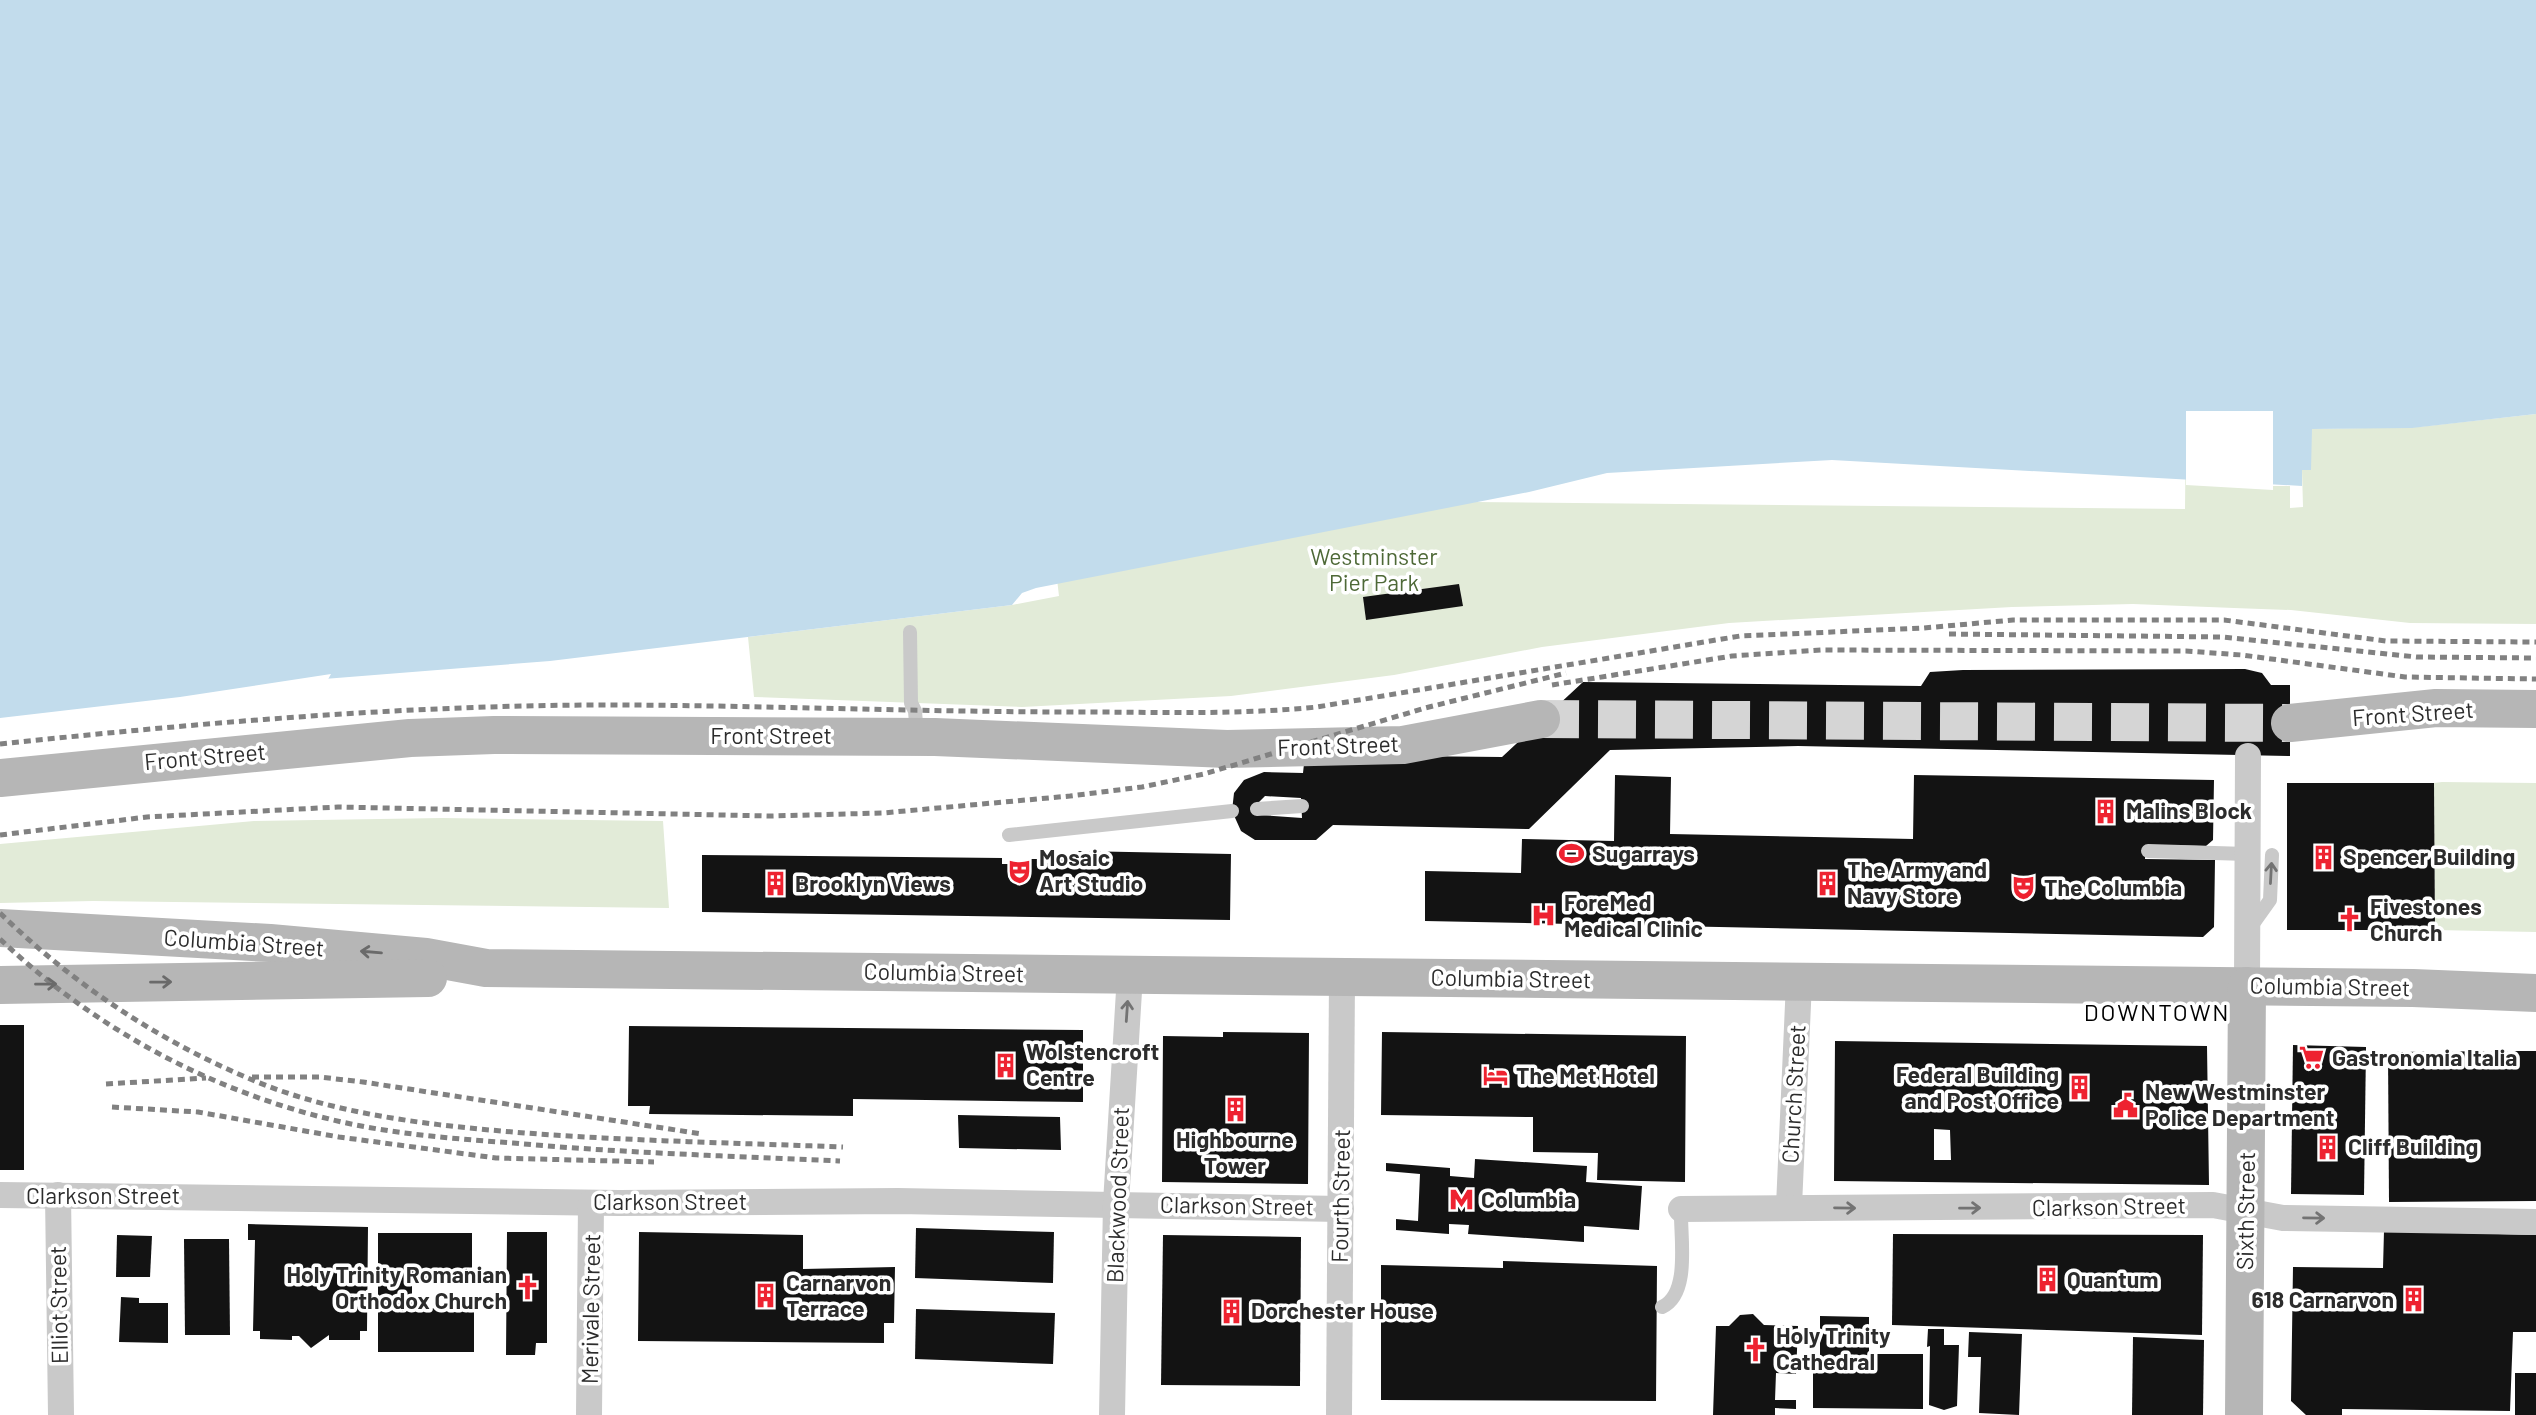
<svg xmlns="http://www.w3.org/2000/svg" width="2536" height="1415" viewBox="0 0 2536 1415" font-family="Barlow,sans-serif">
  <style>
    .green { fill: #e2ebd8 }
    .water { fill: #c2dcec }
    .pier { fill: #fff }
    .building { fill: #131313; fill-rule: evenodd }
    .lines { fill: none; stroke-linecap: round; stroke-linejoin: round }
    .secondary-tunnel { stroke: #d5d5d5; stroke-width: 38; stroke-dasharray: 38 19; stroke-linecap: butt }
    .lane { stroke: #c9c9c9; stroke-width: 14 }
    .street { stroke: #c9c9c9; stroke-width: 26 }
    .secondary { stroke: #b6b6b6; stroke-width: 38 }
    .rail { stroke: #818181; stroke-width: 5; stroke-dasharray: 7 5; stroke-linecap: butt }
    .oneway { stroke: #737373 }
    .oneway2 { stroke: #6a6a6a }
    .labels { text-anchor: middle; stroke-width: 7; stroke-linejoin: round; paint-order: stroke }
    .park-label { font-size: 23px; fill: #4e6937; stroke: #fff }
    .street-label { font-size: 23px; fill: #2c2c2c; stroke: #fff }
    .poi-label { font-size: 23px; font-weight: bold; fill: #2c2c2c; stroke: #fff; text-anchor: start }
    .neighbourhood-label { font-size: 24px; letter-spacing: 2px; fill: #000; stroke: #fff }
  </style>
  <rect width="100%" height="100%" fill="#fff"/>
  <!-- green -->
  <g class="green">
    <path d="M 2186,411 L 2273,486 L 2290,486 L 2290,508 L 2303,507 L 2302,470 L 2311,470 L 2311,429 L 2418,427 L 2536,414 L 2536,624 L 2410,623 L 2291,610 L 2234,608 L 2133,604 L 2012,607 L 1729,623 L 1542,647 L 1394,675 L 1231,696 L 1022,707 L 754,697 L 748,637 L 1012,605 L 1059,596 L 1047,494 L 1474,502 L 2185,509 Z"/>
    <path d="M 2442,782 L 2536,783 L 2536,932 L 2435,930 L 2434,783 Z"/>
    <path d="M 442,818 L 663,821 L 669,908 L 93,901 L 0,903 L 0,844 L 254,821 Z"/>
  </g>
  <!-- water -->
  <path class="water" d="M 0,0 L 2536,0 L 2536,414 L 2412,428 L 2312,429 L 2311,470 L 2302,470 L 2302,486 L 1832,460 L 1607,473 L 1529,492 L 1036,588 L 1022,593 L 1012,605 L 550,661 L 324,679 L 0,724 Z"/>
  <!-- pier -->
  <g class="pier">
    <path d="M 2186,411 L 2273,411 L 2273,490 L 2186,485 Z"/>
    <path d="M 331,674 L 326,683 L 0,728 L 0,718 L 180,697 Z"/>
  </g>
  <!-- building -->
  <g class="building">
    <path d="M 1459,584 L 1463,606 L 1366,620 L 1363,597 Z"/>
    <path d="M 2245,669 L 2262,673 L 2271,685 L 2290,685 L 2290,756 L 1798,746 L 1610,750 L 1529,829 L 1333,825 L 1316,840 L 1255,840 L 1241,831 L 1232,811 L 1234,793 L 1244,780 L 1264,772 L 1303,773 L 1305,755 L 1502,757 L 1583,682 L 1921,686 L 1930,672 L 1963,670 ZM 1265,796 L 1301,798 L 1302,818 L 1261,815 L 1258,803 Z"/>
    <path d="M 1615,775 L 1671,777 L 1670,834 L 1913,839 L 1914,775 L 2214,780 L 2213,840 L 2206,846 L 2146,845 L 2145,859 L 2215,860 L 2214,927 L 2203,937 L 1425,921 L 1425,871 L 1521,873 L 1522,839 L 1614,841 Z"/>
    <path d="M 2287,783 L 2434,783 L 2435,930 L 2287,930 Z"/>
    <path d="M 1078,851 L 1231,854 L 1230,920 L 702,912 L 702,855 L 1002,858 L 1002,864 L 1027,864 L 1027,859 L 1078,859 Z"/>
    <rect x="0" y="1025" width="24" height="145"/>
    <path d="M 629,1026 L 1083,1030 L 1083,1102 L 853,1099 L 853,1116 L 649,1114 L 650,1106 L 628,1106 Z"/>
    <path d="M 1223,1032 L 1309,1033 L 1308,1184 L 1162,1182 L 1163,1036 L 1223,1037 Z"/>
    <path d="M 1382,1032 L 1686,1036 L 1685,1182 L 1597,1180 L 1598,1153 L 1533,1152 L 1533,1117 L 1381,1115 Z"/>
    <path d="M 1835,1041 L 2207,1046 L 2209,1185 L 1834,1181 ZM 1934,1129 L 1950,1130 L 1951,1160 L 1934,1160 Z"/>
    <path d="M 2293,1045 L 2366,1047 L 2364,1195 L 2291,1194 Z"/>
    <path d="M 2507,1051 L 2536,1051 L 2536,1201 L 2389,1202 L 2388,1052 Z"/>
    <path d="M 958,1115 L 1060,1117 L 1061,1150 L 959,1148 Z"/>
    <path d="M 1475,1159 L 1587,1166 L 1586,1182 L 1642,1186 L 1639,1230 L 1584,1226 L 1584,1242 L 1468,1234 L 1469,1225 L 1449,1224 L 1449,1234 L 1396,1230 L 1396,1219 L 1418,1221 L 1420,1174 L 1386,1171 L 1386,1163 L 1450,1168 L 1450,1176 L 1474,1178 Z"/>
    <path d="M 248,1224 L 368,1227 L 367,1331 L 360,1331 L 360,1340 L 329,1340 L 329,1335 L 311,1348 L 299,1336 L 292,1336 L 292,1340 L 260,1339 L 260,1331 L 253,1331 L 255,1240 L 248,1240 Z"/>
    <path d="M 916,1228 L 1054,1232 L 1053,1283 L 915,1278 Z"/>
    <path d="M 2384,1231 L 2536,1235 L 2536,1332 L 2513,1332 L 2510,1411 L 2342,1409 L 2342,1415 L 2306,1415 L 2291,1401 L 2293,1267 L 2383,1268 Z"/>
    <path d="M 507,1232 L 547,1232 L 547,1343 L 536,1343 L 535,1355 L 506,1355 Z"/>
    <path d="M 639,1232 L 803,1235 L 803,1269 L 895,1267 L 894,1323 L 884,1323 L 884,1343 L 638,1341 Z"/>
    <path d="M 378,1233 L 472,1233 L 472,1283 L 412,1283 L 412,1308 L 474,1308 L 474,1352 L 378,1352 Z"/>
    <path d="M 1893,1234 L 2203,1235 L 2202,1335 L 1892,1325 Z"/>
    <path d="M 117,1235 L 152,1236 L 150,1277 L 116,1277 Z"/>
    <path d="M 1163,1235 L 1301,1237 L 1300,1386 L 1161,1385 Z"/>
    <path d="M 184,1239 L 229,1239 L 230,1335 L 185,1335 Z"/>
    <path d="M 1503,1261 L 1657,1266 L 1656,1401 L 1381,1400 L 1381,1265 L 1503,1268 Z"/>
    <path d="M 121,1297 L 139,1298 L 139,1303 L 168,1303 L 168,1343 L 119,1342 Z"/>
    <path d="M 916,1309 L 1055,1313 L 1053,1364 L 915,1359 Z"/>
    <path d="M 1753,1314 L 1764,1325 L 1798,1326 L 1796,1374 L 1776,1373 L 1775,1400 L 1796,1400 L 1796,1409 L 1775,1408 L 1775,1415 L 1713,1415 L 1716,1326 L 1729,1326 L 1740,1315 Z"/>
    <path d="M 1820,1316 L 1869,1317 L 1869,1354 L 1923,1354 L 1923,1409 L 1813,1408 L 1813,1370 L 1820,1370 Z"/>
    <path d="M 1928,1329 L 1944,1329 L 1944,1345 L 1959,1345 L 1957,1406 L 1944,1410 L 1929,1405 L 1930,1346 L 1927,1347 Z"/>
    <path d="M 1969,1332 L 2022,1334 L 2019,1415 L 1979,1413 L 1981,1357 L 1968,1357 Z"/>
    <path d="M 2133,1337 L 2204,1340 L 2203,1415 L 2132,1415 Z"/>
    <rect x="2515" y="1373" width="21" height="42"/>
  </g>
  <g class="lines">
    <!-- secondary-tunnel -->
    <path class="secondary-tunnel" d="M 1541,719 L 2290,723"/>
    <!-- lane -->
    <g class="lane">
      <path d="M 910,632 L 911,703 L 915,711 L 917,736"/>
      <path d="M 1257,809 L 1302,806"/>
      <path d="M 1009,835 L 1232,811"/>
      <path d="M 2148,851 L 2247,854"/>
      <path d="M 2250,928 L 2270,900 L 2272,855"/>
      <path d="M 1662,1307 C 1691,1294 1680,1236 1681,1209"/>
    </g>
    <!-- street -->
    <g class="street">
      <path d="M 2247,986 L 2248,756"/>
      <path d="M 0,1195 L 619,1203 L 898,1201 L 1341,1209"/>
      <path d="M 58,1195 L 61,1415"/>
      <path d="M 1789,1206 L 1799,982"/>
      <path d="M 1681,1209 L 2213,1205 L 2283,1218 L 2536,1222"/>
      <path d="M 589,1415 L 591,1203"/>
      <path d="M 1112,1415 L 1116,1203 L 1130,975"/>
      <path d="M 1339,1415 L 1342,977"/>
    </g>
    <!-- secondary -->
    <g class="secondary">
      <path d="M 2290,723 L 2436,708 L 2536,709"/>
      <path d="M 0,778 L 410,738 L 494,735 L 935,737 L 1227,749 L 1403,745 L 1541,719"/>
      <path d="M 0,928 L 270,943 L 426,957 L 486,968 L 2413,988 L 2536,993"/>
      <path d="M 0,985 L 428,978"/>
      <path d="M 2244,1415 L 2247,986"/>
    </g>
    <!-- rail -->
    <g class="rail">
      <path d="M 1949,634 L 2222,637 L 2417,657 L 2536,658"/>
      <path d="M 1552,685 L 1732,656 L 1821,650 L 2186,651 L 2242,655 L 2405,677 L 2536,679"/>
      <path d="M 0,744 C 208,722 419,704 628,705 C 779,706 929,712 1079,712 C 1159,712 1238,715 1317,707 L 1740,636 L 1924,628 L 2013,620 L 2224,620 L 2386,641 L 2536,642"/>
      <path d="M 0,835 L 147,817 L 338,807 L 770,816 L 883,813 L 1070,796 L 1142,787 L 1204,774 L 1425,708 L 1566,673"/>
      <path d="M 0,913 C 77,988 169,1048 270,1087 C 351,1117 439,1126 525,1133 C 631,1141 737,1143 843,1147"/>
      <path d="M 0,939 C 97,1031 219,1096 351,1124 C 404,1135 459,1139 513,1143 C 622,1153 731,1156 840,1161"/>
      <path d="M 252,1077 L 319,1077 L 363,1082 L 702,1134"/>
      <path d="M 106,1084 L 206,1078"/>
      <path d="M 112,1107 L 198,1112 L 339,1137 L 496,1158 L 654,1162"/>
    </g>
  </g>
  <!-- one-way arrows -->
  <defs><path id="oneway-shaft" d="M-6 0H5M1.5-3L5.5 0L1.5 3" fill="none" stroke-width="1.6" stroke-linecap="round" stroke-linejoin="round" transform="scale(1.75)"/></defs>
  <g class="oneway">
    <use href="#oneway-shaft" transform="translate(2271 873) rotate(-87)"/>
    <use href="#oneway-shaft" transform="translate(1127 1011) rotate(-86)"/>
    <use href="#oneway-shaft" transform="translate(1845 1208) rotate(1)"/>
    <use href="#oneway-shaft" transform="translate(1970 1208) rotate(-1)"/>
    <use href="#oneway-shaft" transform="translate(2314 1218) rotate(1)"/>
  </g>
  <g class="oneway2">
    <use href="#oneway-shaft" transform="translate(371 952) rotate(-175)"/>
    <use href="#oneway-shaft" transform="translate(161 982) rotate(-1)"/>
    <use href="#oneway-shaft" transform="translate(46 984) rotate(-1)"/>
  </g>
  <!-- icons -->
  <defs>
    <symbol id="building-bare" viewBox="-9 -9 18 18"><path d="M-4-6H4V6H1V3H-1V6H-4ZM-2.5-4.3h1.7v1.8h-1.7ZM.8-4.3h1.7v1.8H.8ZM-2.5-1h1.7V.8h-1.7ZM.8-1h1.7V.8H.8Z" fill="#ee2230" stroke="#fff" stroke-width="2.5" paint-order="stroke"/></symbol>
    <symbol id="stadium-bare" viewBox="-9 -9 18 18"><path d="M0-5a6.5 5 0 1 0 0 10a6.5 5 0 1 0 0-10ZM-3.5-1.8h7v3.6h-7Z" fill="#ee2230" stroke="#fff" stroke-width="2.5" paint-order="stroke"/></symbol>
    <symbol id="theatre-bare" viewBox="-9 -9 18 18"><path d="M-5-5.5Q0-4 5-5.5V0Q5 5 0 6Q-5 5-5 0ZM-3.3-2.5H-1v1.5H-3.3ZM1-2.5H3.3v1.5H1ZM-2.8 1Q0 5.5 2.8 1Z" fill="#ee2230" stroke="#fff" stroke-width="2.5" paint-order="stroke"/></symbol>
    <symbol id="hospital-bare" viewBox="-9 -9 18 18"><path d="M-5-5h3v3.5h4V-5h3V5h-3V1.5h-4V5h-3Z" fill="#ee2230" stroke="#fff" stroke-width="2.5" paint-order="stroke"/></symbol>
    <symbol id="church-bare" viewBox="-9 -9 18 18"><path d="M-1.2-6h2.4v3.5h3.3v2.4h-3.3V6h-2.4V-.1h-3.3v-2.4h3.3Z" fill="#ee2230" stroke="#fff" stroke-width="2.5" paint-order="stroke"/></symbol>
    <symbol id="supermarket-bare" viewBox="-9 -9 18 18"><path d="M-6-5.5h2.5l.6 2H6L4.5 2H-2.5L-4.4-4H-6ZM-1.5 3.2a1.3 1.3 0 1 0 .1 0ZM3 3.2a1.3 1.3 0 1 0 .1 0Z" fill="#ee2230" stroke="#fff" stroke-width="2.5" paint-order="stroke"/></symbol>
    <symbol id="hotel-bare" viewBox="-9 -9 18 18"><path d="M-6-4.5h1.5V1H6V5H4.5V3h-9V5H-6ZM-4 0a1.8 1.8 0 1 1 3.6 0ZM.5 0V-2.5h3Q6-2.5 6 0Z" fill="#ee2230" stroke="#fff" stroke-width="2.5" paint-order="stroke"/></symbol>
    <symbol id="civic-bare" viewBox="-9 -9 18 18"><path d="M-.6-6.5H3V-4.5H.6V-3L4-1V1h2V6H-6V1h2V-1L-.6-3ZM-1.2 2.5V6h2.4V2.5Z" fill="#ee2230" stroke="#fff" stroke-width="2.5" paint-order="stroke"/></symbol>
    <symbol id="metro-bare" viewBox="-9 -9 18 18"><path d="M-5.5 5V-5H-3L0 0L3-5H5.5V5H3V-.5L0 4L-3-.5V5Z" fill="#ee2230" stroke="#fff" stroke-width="2.5" paint-order="stroke"/></symbol>
  </defs>
  <g fill-rule="evenodd">
    <use href="#building-bare" x="2088" y="794" width="35" height="35"/>
    <use href="#stadium-bare" x="1554" y="836" width="35" height="35"/>
    <use href="#building-bare" x="2306" y="840" width="35" height="35"/>
    <use href="#theatre-bare" x="1002" y="854" width="35" height="35"/>
    <use href="#building-bare" x="1810" y="866" width="35" height="35"/>
    <use href="#building-bare" x="758" y="866" width="35" height="35"/>
    <use href="#theatre-bare" x="2006" y="870" width="35" height="35"/>
    <use href="#hospital-bare" x="1526" y="898" width="35" height="35"/>
    <use href="#church-bare" x="2332" y="902" width="35" height="35"/>
    <use href="#supermarket-bare" x="2294" y="1040" width="35" height="35"/>
    <use href="#building-bare" x="988" y="1048" width="35" height="35"/>
    <use href="#hotel-bare" x="1478" y="1058" width="35" height="35"/>
    <use href="#building-bare" x="2062" y="1070" width="35" height="35"/>
    <use href="#civic-bare" x="2108" y="1088" width="35" height="35"/>
    <use href="#building-bare" x="1218" y="1092" width="35" height="35"/>
    <use href="#building-bare" x="2310" y="1130" width="35" height="35"/>
    <use href="#metro-bare" x="1444" y="1182" width="35" height="35"/>
    <use href="#building-bare" x="2030" y="1262" width="35" height="35"/>
    <use href="#church-bare" x="510" y="1270" width="35" height="35"/>
    <use href="#building-bare" x="748" y="1278" width="35" height="35"/>
    <use href="#building-bare" x="2396" y="1282" width="35" height="35"/>
    <use href="#building-bare" x="1214" y="1294" width="35" height="35"/>
    <use href="#church-bare" x="1738" y="1332" width="35" height="35"/>
  </g>
  <g class="labels">
    <!-- park labels -->
    <g class="park-label">
      <text x="1374" y="565">Westminster<tspan x="1374" dy="26">Pier Park</tspan></text>
    </g>
    <!-- street labels -->
    <g class="street-label">
      <text transform="translate(2413 714) rotate(-4)" y="8">Front Street</text>
      <text x="771" y="744">Front Street</text>
      <text transform="translate(1338 746) rotate(-2)" y="8">Front Street</text>
      <text transform="translate(205 757) rotate(-5)" y="8">Front Street</text>
      <text transform="translate(244 943) rotate(4)" y="8">Columbia Street</text>
      <text transform="translate(944 973) rotate(1)" y="8">Columbia Street</text>
      <text transform="translate(1511 979) rotate(1)" y="8">Columbia Street</text>
      <text transform="translate(2330 987) rotate(1)" y="8">Columbia Street</text>
      <text transform="translate(1794 1094) rotate(-87)" y="8">Church Street</text>
      <text transform="translate(1118 1195) rotate(-88)" y="8">Blackwood Street</text>
      <text x="103" y="1204">Clarkson Street</text>
      <text transform="translate(1341 1196) rotate(-89)" y="8">Fourth Street</text>
      <text x="670" y="1210">Clarkson Street</text>
      <text transform="translate(1237 1206) rotate(1)" y="8">Clarkson Street</text>
      <text transform="translate(2109 1207) rotate(-1)" y="8">Clarkson Street</text>
      <text transform="translate(2246 1211) rotate(-89)" y="8">Sixth Street</text>
      <text transform="translate(59 1305) rotate(-91)" y="8">Elliot Street</text>
      <text transform="translate(591 1309) rotate(-89)" y="8">Merivale Street</text>
    </g>
    <!-- poi labels -->
    <g class="poi-label">
      <text x="2126" y="819">Malins Block</text>
      <text x="1592" y="862">Sugarrays</text>
      <text x="2343" y="865">Spencer Building</text>
      <text x="1039" y="866">Mosaic<tspan x="1039" dy="26">Art Studio</tspan></text>
      <text x="1847" y="878">The Army and<tspan x="1847" dy="26">Navy Store</tspan></text>
      <text x="795" y="892">Brooklyn Views</text>
      <text x="2044" y="896">The Columbia</text>
      <text x="1564" y="911">ForeMed<tspan x="1564" dy="26">Medical Clinic</tspan></text>
      <text x="2370" y="915">Fivestones<tspan x="2370" dy="26">Church</tspan></text>
      <text x="1026" y="1060">Wolstencroft<tspan x="1026" dy="26">Centre</tspan></text>
      <text x="2332" y="1066">Gastronomia Italia</text>
      <text x="2059" y="1083" text-anchor="end">Federal Building<tspan x="2059" dy="26">and Post Office</tspan></text>
      <text x="1516" y="1084">The Met Hotel</text>
      <text x="2145" y="1100">New Westminster<tspan x="2145" dy="26">Police Department</tspan></text>
      <text x="1235" y="1148" text-anchor="middle">Highbourne<tspan x="1235" dy="26">Tower</tspan></text>
      <text x="2348" y="1155">Cliff Building</text>
      <text x="1481" y="1208">Columbia</text>
      <text x="507" y="1283" text-anchor="end">Holy Trinity Romanian<tspan x="507" dy="26">Orthodox Church</tspan></text>
      <text x="2067" y="1288">Quantum</text>
      <text x="786" y="1291">Carnarvon<tspan x="786" dy="26">Terrace</tspan></text>
      <text x="2394" y="1308" text-anchor="end">618 Carnarvon</text>
      <text x="1251" y="1319">Dorchester House</text>
      <text x="1776" y="1344">Holy Trinity<tspan x="1776" dy="26">Cathedral</tspan></text>
    </g>
    <!-- neighbourhood labels -->
    <g class="neighbourhood-label">
      <text x="2157" y="1021">DOWNTOWN</text>
    </g>
  </g>
</svg>
